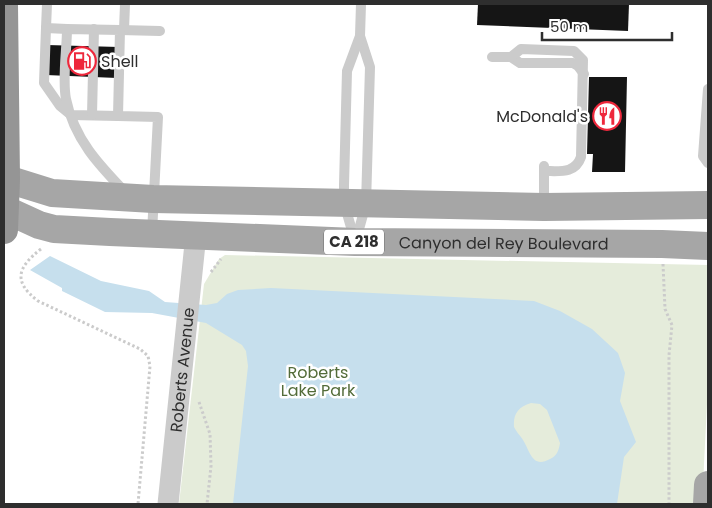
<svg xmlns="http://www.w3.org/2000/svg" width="712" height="508" viewBox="0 0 712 508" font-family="Poppins,sans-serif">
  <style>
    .green { fill: #e5ecdb }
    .water { fill: #c6dfed; fill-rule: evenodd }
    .building { fill: #151515 }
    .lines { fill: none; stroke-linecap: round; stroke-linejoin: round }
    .path { stroke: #cbcbcb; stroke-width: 3; stroke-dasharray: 2.5 2.5; stroke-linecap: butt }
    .service { stroke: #cbcbcb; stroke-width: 10 }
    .minor { stroke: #cbcbcb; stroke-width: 21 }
    .primary { stroke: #a6a6a6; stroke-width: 28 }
    .motorway { stroke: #959595; stroke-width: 28 }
    .labels { text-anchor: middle; stroke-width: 5; stroke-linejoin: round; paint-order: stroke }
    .shield { fill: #fff; stroke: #6d6d6d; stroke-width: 1 }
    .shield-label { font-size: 15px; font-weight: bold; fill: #2e2e2e }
    .poi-label { font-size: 16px; fill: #2e2e2e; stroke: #fff; text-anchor: start }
    .street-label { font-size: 16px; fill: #2e2e2e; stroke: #fff }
    .park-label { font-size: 16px; fill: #536c39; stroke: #fff }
  </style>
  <rect width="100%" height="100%" fill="#fff"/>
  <!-- green -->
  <path class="green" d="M 225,255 L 708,265 L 708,384 L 702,504 L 179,504 L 204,284 L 219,259 Z"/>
  <!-- water -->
  <path class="water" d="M 50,256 L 101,281 L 149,291 L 165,302 L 206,305 L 217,303 L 227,294 L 238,290 L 271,288 L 534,301 L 560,311 L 592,329 L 618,353 L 625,373 L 620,401 L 636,442 L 624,457 L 617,504 L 233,504 L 248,366 L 246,351 L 242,345 L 206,323 L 152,313 L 105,312 L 62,291 L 62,288 L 30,270 ZM 531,403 L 540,404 L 547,410 L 560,443 C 559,450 557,456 550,459 C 532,469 530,451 523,440 C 520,435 517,433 514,427 C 513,414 518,407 531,403 Z"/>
  <!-- building -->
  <g class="building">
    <path d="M 478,4 L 629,4 L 628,31 L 477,25 Z"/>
    <path d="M 47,45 L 119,47 L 117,78 L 46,75 Z"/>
    <path d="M 589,77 L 627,77 L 625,172 L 592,172 L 593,154 L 587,154 Z"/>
  </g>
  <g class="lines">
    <!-- path -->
    <g class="path">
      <path d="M 41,249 C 18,267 12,281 38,301 L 140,349 L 148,356 L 150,366 L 138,504"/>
      <path d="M 663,264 L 665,309 L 672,325 L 669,355 L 669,504"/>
      <path d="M 211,272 L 221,259"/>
      <path d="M 199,402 L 210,434 L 211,466 L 207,504"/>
    </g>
    <!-- service -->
    <g class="service">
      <path d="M 46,28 L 47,4"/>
      <path d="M 67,29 L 46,28 L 44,83 L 60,106 L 71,115 L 118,116"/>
      <path d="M 120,30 L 160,31"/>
      <path d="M 124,30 L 125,4"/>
      <path d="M 492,57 L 511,57 L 520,63 L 573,63 L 578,66 L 584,74"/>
      <path d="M 511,57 L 521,49 L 574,51 L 583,60 L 581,157 C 575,174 560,171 544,171"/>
      <path d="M 708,89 L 703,156 L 708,163"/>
      <path d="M 92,115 L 94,29"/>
      <path d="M 126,193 C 99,165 74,139 66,99 C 62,79 67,49 67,29 L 120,30 L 118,116 L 158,117 L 152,233"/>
      <path d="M 544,206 L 544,166"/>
      <path d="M 356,240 L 366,204 L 370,67 L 360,36 L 361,4"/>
      <path d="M 355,241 L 344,203 L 344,185 L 347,71 L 360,36"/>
    </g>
    <!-- minor -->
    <path class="minor" id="s1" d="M 168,504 L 196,234"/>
    <!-- primary -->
    <g class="primary">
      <path d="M 4,178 L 52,193 L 153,199 L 544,207 L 708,205"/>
      <path id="s2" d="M 4,209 L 39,225 L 54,229 L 110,232 L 355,242 L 662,244 L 708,246"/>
      <path d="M 707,504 L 708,485"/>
    </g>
    <!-- motorway -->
    <path class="motorway" d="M 4,5 L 6,179 L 4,230"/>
  </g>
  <!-- icons -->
  <defs>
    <symbol id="fuel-ring" viewBox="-11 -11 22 22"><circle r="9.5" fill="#fff" stroke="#ee283c" stroke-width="1.5"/><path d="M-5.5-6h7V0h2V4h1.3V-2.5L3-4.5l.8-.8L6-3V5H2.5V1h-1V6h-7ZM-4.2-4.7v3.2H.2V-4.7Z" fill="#ee283c"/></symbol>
    <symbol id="restaurant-ring" viewBox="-11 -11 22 22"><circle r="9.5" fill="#fff" stroke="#ee283c" stroke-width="1.5"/><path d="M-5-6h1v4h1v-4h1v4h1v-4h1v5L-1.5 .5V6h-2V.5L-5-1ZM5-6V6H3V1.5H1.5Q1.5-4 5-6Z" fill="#ee283c"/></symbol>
  </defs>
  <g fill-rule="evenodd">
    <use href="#fuel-ring" x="66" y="45" width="32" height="32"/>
    <use href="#restaurant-ring" x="591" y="100" width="32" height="32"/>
  </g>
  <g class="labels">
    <!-- shield labels -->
    <rect class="shield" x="324" y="229.5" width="60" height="25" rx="4"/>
    <g class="shield-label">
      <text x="354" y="247">CA 218</text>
    </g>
    <!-- poi labels -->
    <g class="poi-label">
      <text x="101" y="67">Shell</text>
      <text x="588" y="122" text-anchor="end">McDonald's</text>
    </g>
    <!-- street labels -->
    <g class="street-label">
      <text dy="6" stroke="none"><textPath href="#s2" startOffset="504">Canyon del Rey Boulevard</textPath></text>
      <text dy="6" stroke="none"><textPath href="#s1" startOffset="135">Roberts Avenue</textPath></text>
    </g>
    <!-- park labels -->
    <g class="park-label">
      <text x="318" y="378">Roberts<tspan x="318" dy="18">Lake Park</tspan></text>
    </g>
  </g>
  <!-- border -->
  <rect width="712" height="508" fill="none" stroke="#2e2e2e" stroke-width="10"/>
  <!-- scale -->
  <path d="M542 32v8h130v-8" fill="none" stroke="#2e2e2e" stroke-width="2.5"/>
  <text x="550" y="32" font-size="15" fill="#2e2e2e" stroke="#ffffff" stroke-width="4" paint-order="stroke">50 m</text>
</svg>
